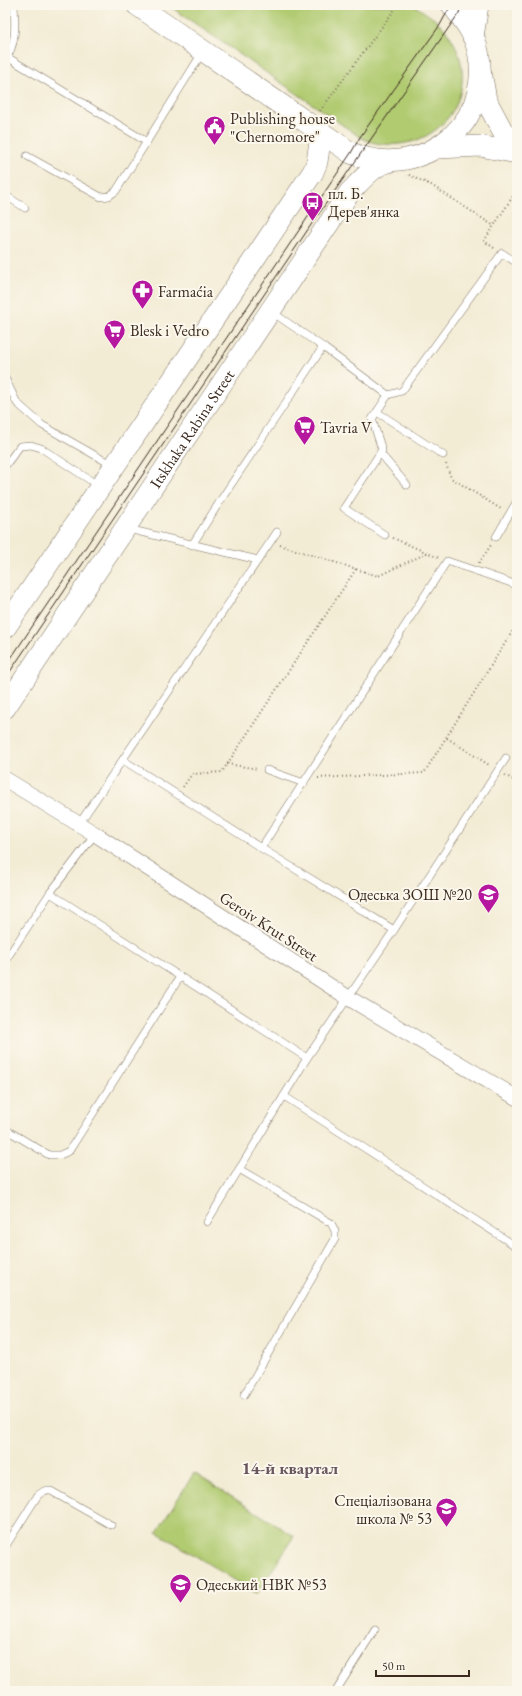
<svg xmlns="http://www.w3.org/2000/svg" width="522" height="1696" viewBox="0 0 522 1696" font-family="'EB Garamond',serif">
  <style>
    .green { fill: #b1cb71; stroke: #767a48 }
    .lines { fill: none; stroke-linecap: round; stroke-linejoin: round }
    .lane-casing { stroke: #7b6e5e; stroke-width: 8 }
    .street-casing { stroke: #7b6e5e; stroke-width: 16 }
    .secondary-casing { stroke: #7b6e5e; stroke-width: 22 }
    .path { stroke: #7b6e5e; stroke-width: 2; stroke-dasharray: 1 3; stroke-linecap: butt }
    .lane { stroke: #fff; stroke-width: 7 }
    .street { stroke: #fff; stroke-width: 15 }
    .secondary { stroke: #fff; stroke-width: 21 }
    .tram { stroke: #3b2a1e; stroke-width: 1 }
    .labels { text-anchor: middle; stroke-width: 4; stroke-linejoin: round; paint-order: stroke }
    .poi-label { font-size: 16px; fill: #3b2a1e; stroke: #fbf7ec; text-anchor: start }
    .street-label { font-size: 16px; fill: #3b2a1e; stroke: #fbf7ec }
    .neighbourhood-label { font-size: 17px; font-weight: bold; fill: #68565e; stroke: #fbf7ec }
  </style>
  <rect width="100%" height="100%" fill="#fbf7ec"/>
  <filter id="ink" filterUnits="userSpaceOnUse"><feTurbulence type="fractalNoise" baseFrequency=".025" numOctaves="2"/><feDisplacementMap in="SourceGraphic" scale="8" xChannelSelector="R" yChannelSelector="G"/><feConvolveMatrix kernelMatrix="1 2 1 2 8 2 1 2 1" color-interpolation-filters="sRGB"/></filter>
  <filter id="wash" filterUnits="userSpaceOnUse"><feTurbulence type="fractalNoise" baseFrequency=".012" numOctaves="4" result="noise"/><feDisplacementMap in="SourceGraphic" scale="16" xChannelSelector="R" yChannelSelector="G"/><feGaussianBlur stdDeviation="0.9" result="paint"/><feColorMatrix in="noise" values="0 0 0 0 0 0 0 0 0 0 0 0 0 0 0 0 0 1.4 0 .05"/><feComposite in="paint" operator="in"/></filter>
  <g filter="url(#wash)">
    <rect width="100%" height="100%" fill="#f3ecd5"/>
    <!-- green -->
    <g class="green">
      <path d="M 168,5 L 414,5 C 425,13 439,20 447,32 C 478,73 460,128 411,142 C 394,146 375,146 360,137 Z"/>
      <path d="M 194,1473 L 294,1536 L 257,1594 L 157,1532 Z"/>
    </g>
  </g>
  <g filter="url(#ink)">
    <g class="lines">
      <defs>
        <g id="lane">
          <path d="M 7,57 L 147,142"/>
          <path d="M 5,60 C 17,44 15,24 14,5"/>
          <path d="M 27,156 L 101,197 L 109,196 L 116,191 L 202,53"/>
          <path d="M 5,195 L 25,208"/>
          <path d="M 272,312 L 323,347 L 388,395"/>
          <path d="M 5,378 L 17,403 L 42,425 L 112,465"/>
          <path d="M 377,412 L 443,455"/>
          <path d="M 380,453 L 407,485"/>
          <path d="M 5,466 L 20,446 L 31,445 L 41,448 L 99,486"/>
          <path d="M 128,529 L 258,560"/>
          <path d="M 385,535 L 344,508 L 382,450 L 372,419 L 388,395 L 402,391 L 502,253 L 517,263"/>
          <path d="M 496,537 L 517,501"/>
          <path d="M 192,545 L 226,492 L 323,347"/>
          <path d="M 123,760 L 261,848 L 394,930"/>
          <path d="M 267,770 L 304,783"/>
          <path d="M 79,824 L 277,532"/>
          <path d="M 261,848 L 447,561 L 517,585"/>
          <path d="M 50,893 L 307,1058 L 394,930 L 506,758"/>
          <path d="M 5,961 L 50,893 L 95,834"/>
          <path d="M 284,1096 L 517,1247"/>
          <path d="M 5,1129 L 49,1155 L 60,1155 L 69,1151 L 180,977"/>
          <path d="M 239,1169 L 331,1223 L 335,1231 L 335,1239 L 244,1395"/>
          <path d="M 207,1222 L 307,1058"/>
          <path d="M 5,1547 L 38,1495 L 44,1491 L 51,1491 L 111,1525"/>
          <path d="M 336,1691 L 375,1629"/>
        </g>
        <path id="street" d="M 5,779 L 95,834 L 347,997 L 517,1098"/>
        <g id="secondary">
          <path d="M 137,5 L 351,153 C 426,184 503,116 474,38 C 469,26 459,14 452,5"/>
          <path d="M 473,37 L 478,5"/>
          <path d="M 482,77 L 486,100 L 503,132 L 517,149"/>
          <path d="M 438,148 L 480,146 L 517,153"/>
          <path d="M 5,628 L 313,172 L 317,162 L 321,134"/>
          <path id="s1" d="M 5,708 L 349,193 C 360,182 373,165 389,162"/>
        </g>
      </defs>
      <!-- lane casing -->
      <use href="#lane" class="lane-casing"/>
      <!-- street casing -->
      <use href="#street" class="street-casing"/>
      <!-- secondary casing -->
      <use href="#secondary" class="secondary-casing"/>
      <!-- path -->
      <g class="path">
        <path d="M 320,111 L 398,5"/>
        <path d="M 409,175 L 431,185 L 494,226"/>
        <path d="M 494,248 L 484,241 L 517,190"/>
        <path d="M 446,464 L 451,478 L 501,509"/>
        <path d="M 393,538 L 439,558"/>
        <path d="M 280,545 L 378,576 L 427,553"/>
        <path d="M 479,563 L 491,545"/>
        <path d="M 447,738 L 489,765"/>
        <path d="M 227,764 L 258,769"/>
        <path d="M 505,775 L 517,782"/>
        <path d="M 318,778 L 424,773 L 517,624"/>
        <path d="M 183,787 L 192,774 L 222,772 L 356,569"/>
      </g>
      <!-- lane -->
      <use href="#lane" class="lane"/>
      <!-- street -->
      <use href="#street" class="street"/>
      <!-- secondary -->
      <use href="#secondary" class="secondary"/>
      <!-- tram -->
      <g class="tram">
        <path d="M 5,667 L 351,153 L 360,137 L 440,25 L 451,5"/>
        <path d="M 5,679 L 313,222 L 459,13 L 461,5"/>
      </g>
    </g>
  </g>
  <!-- icons -->
  <defs>
    <symbol id="civic-pin" viewBox="-11 -11 22 30"><path d="M0 17L-7.5 6A9.5 9.5 0 1 1 7.5 6Z" fill="#b5179e" stroke="#fbf7ec"/><path d="M-.6-6.5H3V-4.5H.6V-3L4-1V1h2V6H-6V1h2V-1L-.6-3ZM-1.2 2.5V6h2.4V2.5Z" fill="#fff"/></symbol>
    <symbol id="bus-pin" viewBox="-11 -11 22 30"><path d="M0 17L-7.5 6A9.5 9.5 0 1 1 7.5 6Z" fill="#b5179e" stroke="#fbf7ec"/><path d="M-5-6H5V4H4V6H2V4H-2V6H-4V4H-5ZM-3.5-4V0h7V-4ZM-3.5 1.2v1.5H-2V1.2ZM2 1.2v1.5H3.5V1.2Z" fill="#fff"/></symbol>
    <symbol id="pharmacy-pin" viewBox="-11 -11 22 30"><path d="M0 17L-7.5 6A9.5 9.5 0 1 1 7.5 6Z" fill="#b5179e" stroke="#fbf7ec"/><path d="M-2-6h4v4h4v4h-4v4h-4v-4h-4v-4h4Z" fill="#fff"/></symbol>
    <symbol id="supermarket-pin" viewBox="-11 -11 22 30"><path d="M0 17L-7.5 6A9.5 9.5 0 1 1 7.5 6Z" fill="#b5179e" stroke="#fbf7ec"/><path d="M-6-5.5h2.5l.6 2H6L4.5 2H-2.5L-4.4-4H-6ZM-1.5 3.2a1.3 1.3 0 1 0 .1 0ZM3 3.2a1.3 1.3 0 1 0 .1 0Z" fill="#fff"/></symbol>
    <symbol id="school-pin" viewBox="-11 -11 22 30"><path d="M0 17L-7.5 6A9.5 9.5 0 1 1 7.5 6Z" fill="#b5179e" stroke="#fbf7ec"/><path d="M0-5L7-2L0 1L-7-2ZM-4 1L0 2.5L4 1V4Q0 6-4 4Z" fill="#fff"/></symbol>
  </defs>
  <g fill-rule="evenodd">
    <use href="#civic-pin" x="202" y="114" width="25" height="34"/>
    <use href="#bus-pin" x="300" y="190" width="25" height="34"/>
    <use href="#pharmacy-pin" x="130" y="278" width="25" height="34"/>
    <use href="#supermarket-pin" x="102" y="318" width="25" height="34"/>
    <use href="#supermarket-pin" x="292" y="414" width="25" height="34"/>
    <use href="#school-pin" x="476" y="882" width="25" height="34"/>
    <use href="#school-pin" x="434" y="1496" width="25" height="34"/>
    <use href="#school-pin" x="168" y="1572" width="25" height="34"/>
  </g>
  <g class="labels">
    <!-- poi labels -->
    <g class="poi-label">
      <text x="230" y="124">Publishing house<tspan x="230" dy="18">"Chernomore"</tspan></text>
      <text x="328" y="199">пл. Б.<tspan x="328" dy="18">Дерев'янка</tspan></text>
      <text x="158" y="297">Farmaćia</text>
      <text x="130" y="336">Blesk i Vedro</text>
      <text x="320" y="433">Tavria V</text>
      <text x="472" y="900" text-anchor="end">Одеська ЗОШ №20</text>
      <text x="432" y="1506" text-anchor="end">Спеціалізована<tspan x="432" dy="18">школа № 53</tspan></text>
      <text x="196" y="1590">Одеський НВК №53</text>
    </g>
    <!-- street labels -->
    <g class="street-label">
      <text dy="6" stroke="none"><textPath href="#s1" startOffset="336">Itskhaka Rabina Street</textPath></text>
      <text transform="translate(269 926) rotate(33)" y="6">Geroiv Krut Street</text>
    </g>
    <!-- neighbourhood labels -->
    <g class="neighbourhood-label">
      <text x="290" y="1474">14-й квартал</text>
    </g>
  </g>
  <!-- margin -->
  <rect width="522" height="1696" fill="none" stroke="#fbf7ec" stroke-width="20"/>
  <!-- scale -->
  <path d="M376 1670v6h93v-6" fill="none" stroke="#3b2a1e" stroke-width="2"/>
  <text x="382" y="1670" font-size="12" fill="#3b2a1e" stroke="#fbf7ec" stroke-width="3" paint-order="stroke">50 m</text>
</svg>
